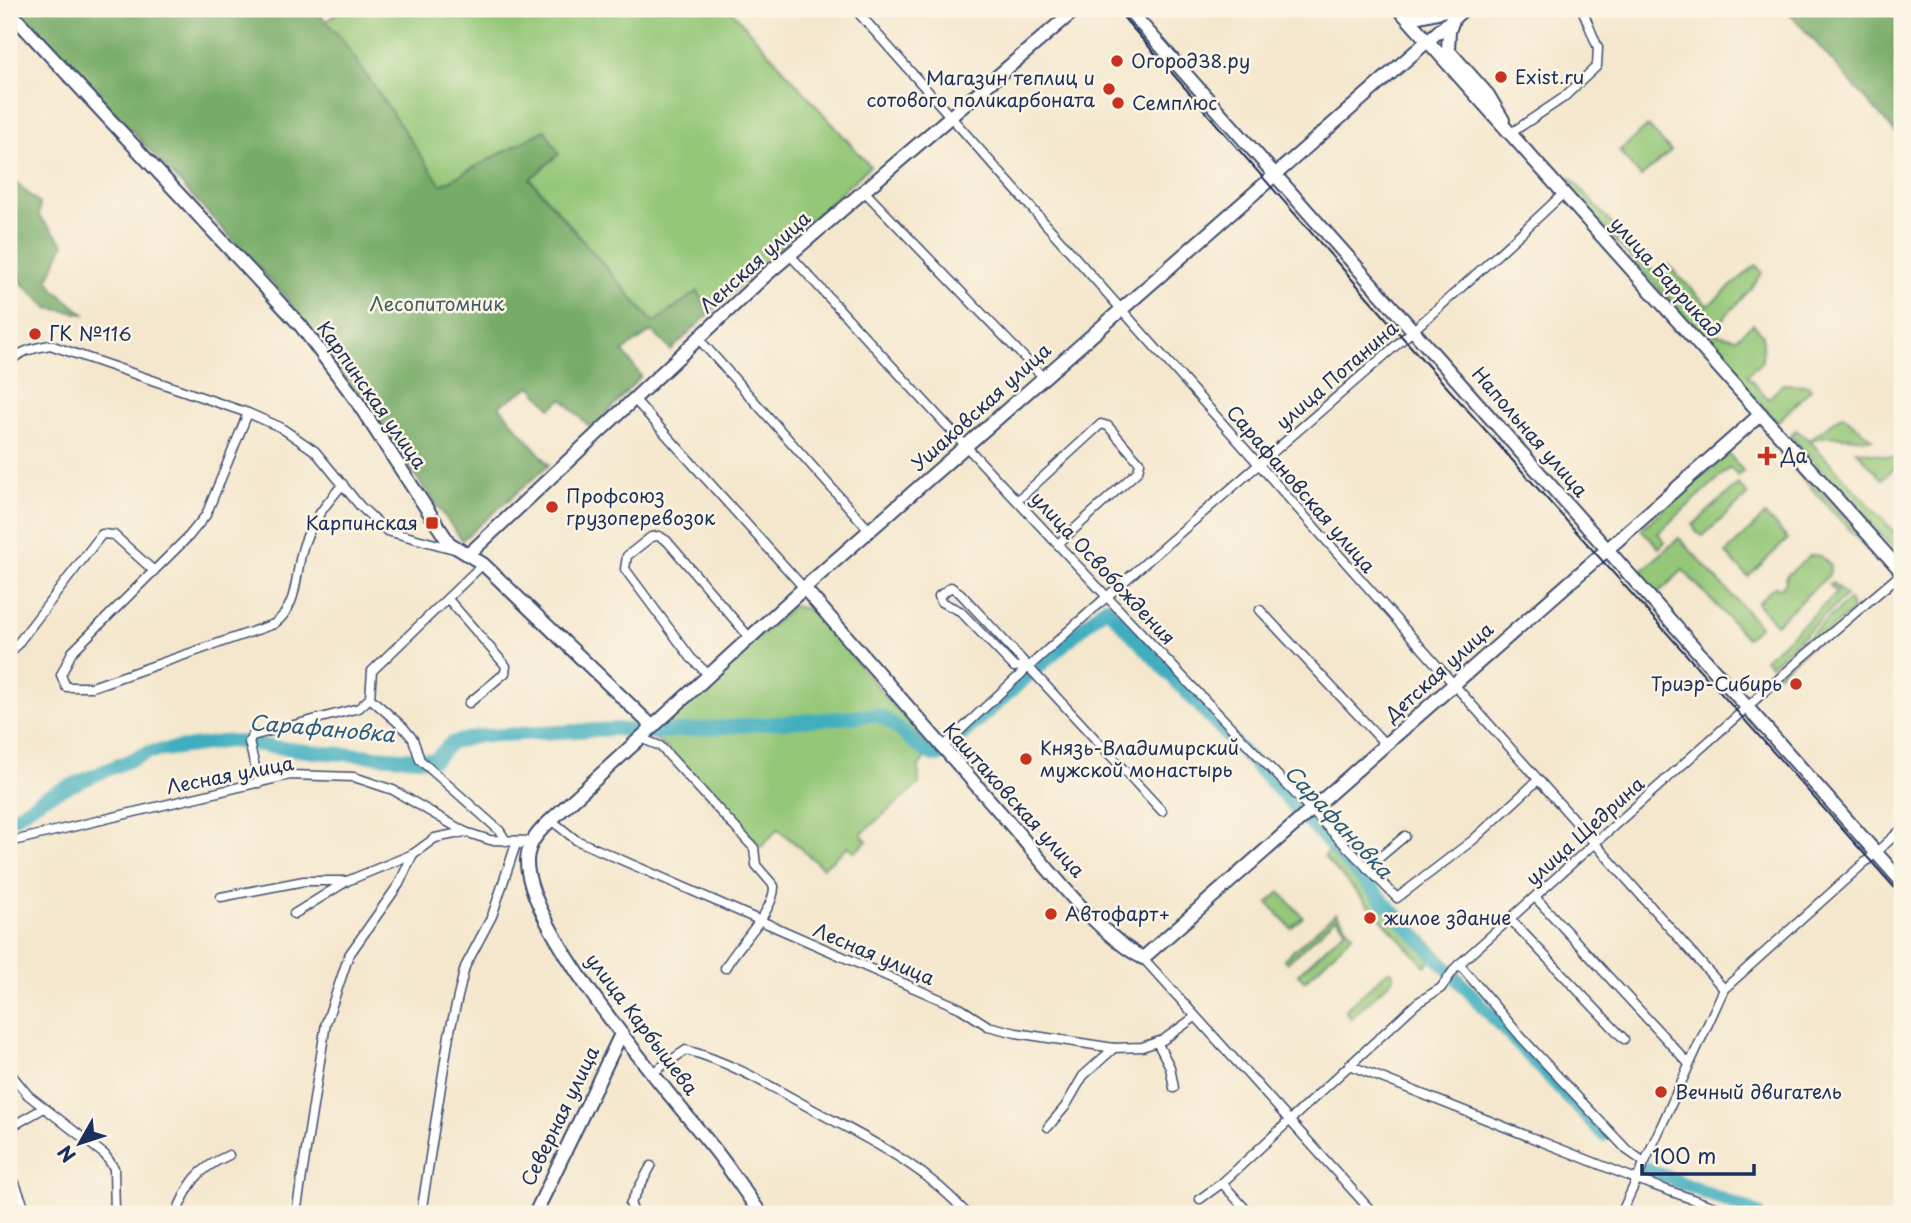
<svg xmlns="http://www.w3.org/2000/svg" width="1911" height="1223" viewBox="0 0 1911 1223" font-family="'Playpen Sans',sans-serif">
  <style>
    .green { fill: #94c778; stroke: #587b6b; stroke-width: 2 }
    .forest { fill: #77ac68; stroke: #496e63; stroke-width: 2 }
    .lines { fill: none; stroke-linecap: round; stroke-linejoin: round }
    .stream { stroke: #41aebf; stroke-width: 2.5 }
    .river { stroke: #41aebf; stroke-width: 14 }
    .street-casing { stroke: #3c4b6f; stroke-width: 11 }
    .secondary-casing { stroke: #3c4b6f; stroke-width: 16 }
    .primary-casing { stroke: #3c4b6f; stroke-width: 16 }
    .street { stroke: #fff; stroke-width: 8 }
    .secondary { stroke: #fff; stroke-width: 12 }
    .primary { stroke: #fff; stroke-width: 12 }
    .tram { stroke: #1b2f5e; stroke-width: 2 }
    .poi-dot { fill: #c8321e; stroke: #fcf5e5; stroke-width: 2.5 }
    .labels { text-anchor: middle; stroke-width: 5; stroke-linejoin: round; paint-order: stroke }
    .poi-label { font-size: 19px; fill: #1b2f5e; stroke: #fcf5e5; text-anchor: start }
    .street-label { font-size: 19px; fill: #1b2f5e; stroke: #fcf5e5 }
    .park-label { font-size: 19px; fill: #3f5d66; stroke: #fcf5e5 }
    .water-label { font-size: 21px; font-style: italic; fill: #285b80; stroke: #fcf5e5 }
  </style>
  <rect width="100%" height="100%" fill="#fcf5e5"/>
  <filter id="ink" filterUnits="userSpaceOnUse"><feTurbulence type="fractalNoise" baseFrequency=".0143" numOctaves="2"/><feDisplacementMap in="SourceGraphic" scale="14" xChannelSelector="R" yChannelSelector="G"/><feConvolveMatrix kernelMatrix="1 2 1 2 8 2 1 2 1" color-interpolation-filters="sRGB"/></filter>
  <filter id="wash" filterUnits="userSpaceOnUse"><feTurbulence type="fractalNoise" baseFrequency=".00686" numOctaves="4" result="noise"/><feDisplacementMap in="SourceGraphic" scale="28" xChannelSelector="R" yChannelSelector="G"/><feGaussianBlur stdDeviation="1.57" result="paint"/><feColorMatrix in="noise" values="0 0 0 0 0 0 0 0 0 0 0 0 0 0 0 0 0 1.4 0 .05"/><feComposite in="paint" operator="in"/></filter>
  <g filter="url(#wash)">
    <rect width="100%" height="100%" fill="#f4e7cd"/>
    <!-- green -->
    <g class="green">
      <path d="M 343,9 L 730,9 L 870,166 L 710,313 L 698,292 L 654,323 L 530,179 L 545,130 L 441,186 L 341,38 L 325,22 Z"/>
      <path d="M 1648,126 L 1671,151 L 1641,177 L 1619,151 Z"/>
      <path d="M 1571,178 L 1657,275 L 1668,265 L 1708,306 L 1756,265 L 1762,272 L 1750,290 L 1710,333 L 1737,338 L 1753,324 L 1763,335 L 1762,361 L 1747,375 L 1768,399 L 1783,384 L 1808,385 L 1811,389 L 1777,422 L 1565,184 Z"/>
      <path d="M 1843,415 L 1872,439 L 1828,436 L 1809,440 L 1902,540 L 1902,558 L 1791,436 L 1796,430 L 1809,440 Z"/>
      <path d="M 1856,450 L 1895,458 L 1900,463 L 1882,479 Z"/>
      <path d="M 1728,453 L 1744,472 L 1738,476 L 1730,468 L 1658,533 L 1665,542 L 1659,548 L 1641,529 Z"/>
      <path d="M 1797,465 L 1892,569 L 1886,570 L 1793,468 Z"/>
      <path d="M 1738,484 L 1748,495 L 1703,536 L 1696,532 L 1693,525 Z"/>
      <path d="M 1765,515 L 1788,539 L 1748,577 L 1726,553 Z"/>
      <path d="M 1679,538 L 1760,626 L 1747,638 L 1683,570 L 1657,594 L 1638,574 Z"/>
      <path d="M 1811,555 L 1821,556 L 1831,566 L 1829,575 L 1776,624 L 1757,603 L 1774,587 L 1781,588 L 1786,582 L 1786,576 Z"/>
      <path d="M 1833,583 L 1846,596 L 1771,665 L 1765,659 L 1837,593 L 1829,584 Z"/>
      <path d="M 1849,600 L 1853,610 L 1778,674 L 1774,668 Z"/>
      <path d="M 793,606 L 812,610 L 931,749 L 919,766 L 919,784 L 861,834 L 867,841 L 855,852 L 848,846 L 823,868 L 778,829 L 761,847 L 699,786 L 672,753 L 652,737 Z"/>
      <path d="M 1332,850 L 1435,956 L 1425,966 L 1324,857 Z"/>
      <path d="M 1280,892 L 1303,917 L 1291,928 L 1268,903 Z"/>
      <path d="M 1336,913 L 1353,934 L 1305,981 L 1298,974 L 1346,929 L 1336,918 L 1287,963 L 1284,959 Z"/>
      <path d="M 1388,971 L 1392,971 L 1394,978 L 1351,1018 L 1347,1014 L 1346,1009 Z"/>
    </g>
    <!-- forest -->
    <g class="forest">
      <path d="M 19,9 L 315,9 L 341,38 L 441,185 L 545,130 L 559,154 L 530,179 L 653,323 L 698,291 L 710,313 L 671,350 L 652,331 L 623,351 L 641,376 L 592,429 L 562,399 L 551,408 L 531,386 L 499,406 L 549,465 L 462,540 L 282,293 Z"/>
      <path d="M 1786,9 L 1902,9 L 1902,140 Z"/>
      <path d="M 9,177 L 40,204 L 39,216 L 64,244 L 48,279 L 55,290 L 84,314 L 48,308 L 9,271 Z"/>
    </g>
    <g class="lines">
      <!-- stream -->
      <path class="stream" d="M 956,600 L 966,607 L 1018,663"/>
      <!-- river -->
      <g class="river">
        <path d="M 1035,670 L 1106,607 L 1604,1135"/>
        <path d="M 650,733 L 875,715 C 900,722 913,751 938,756 L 1031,673"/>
        <path d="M 12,819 L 44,797 L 149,752 L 229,741 L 313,752 L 434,760 L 451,743 L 479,736 L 615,729 L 637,731"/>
        <path d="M 1647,1169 L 1758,1214"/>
      </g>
    </g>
  </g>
  <g filter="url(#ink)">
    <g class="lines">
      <defs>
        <g id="street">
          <path d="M 855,9 L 1724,989"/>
          <path d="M 1511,133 L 1563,98 L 1597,66 L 1598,48 L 1582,9"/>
          <path d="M 864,191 L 1043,377"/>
          <path d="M 790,255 C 989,473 1190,688 1397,898 L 1473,840 L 1538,780"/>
          <path d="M 698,338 L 870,531"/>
          <path d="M 9,363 C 19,351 34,348 50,345 L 248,413 L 280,427 L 315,451 L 360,506 L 387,531 L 454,549"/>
          <path d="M 635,400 L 804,588"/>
          <path d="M 248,413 L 206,515 L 189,536 L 72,652 L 61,675 L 66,687 L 92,687 L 274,624 C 300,605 294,573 304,544 C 312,521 327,503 343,484"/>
          <path d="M 1018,500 L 1101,424 L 1108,426 L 1140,463 L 1138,471 L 1059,543"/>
          <path d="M 448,599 L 506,666 L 505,673 L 469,703"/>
          <path d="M 1260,610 L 1386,745"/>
          <path d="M 9,655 L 102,534 L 114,535 L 154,571"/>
          <path d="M 1028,666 L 1014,667 L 960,611 L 941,602 L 939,596 L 951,587 L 960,593 L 1162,811"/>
          <path d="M 709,675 L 691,658 L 625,569 L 627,556 L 651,537 L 659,536 L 667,541 L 750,638"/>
          <path d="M 370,698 L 403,727 L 413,739 L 420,760 L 500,831 L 506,841"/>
          <path d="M 640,738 L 660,746 L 754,848 L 756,865 L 774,886 C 775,911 739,943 725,968"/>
          <path d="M 942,748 C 1143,555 1362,384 1564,193"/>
          <path d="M 259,783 L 249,742 L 252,736 L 359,708 L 370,698 L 372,671 L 483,564"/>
          <path d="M 551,820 L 576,840 L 960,1008 L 988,1026 L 1016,1033 L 1114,1048 L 1142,1047 L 1163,1040 L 1195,1017"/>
          <path d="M 9,842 L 290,775 L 354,777 L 393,790 L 465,832 L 490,840 L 532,841"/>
          <path d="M 1367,868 L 1405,836"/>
          <path d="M 221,897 L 304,881 L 347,881"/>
          <path d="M 1535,897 L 1689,1064"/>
          <path d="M 294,914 L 347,881 L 413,854 L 435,838 L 465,832"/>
          <path d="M 1510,919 L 1624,1039"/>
          <path d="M 1143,958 L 1374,1214"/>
          <path d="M 1459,964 L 1522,1038 L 1627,1150 L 1644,1162"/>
          <path d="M 1157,1042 L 1170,1067 L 1174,1088"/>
          <path d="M 1349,1065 L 1636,1179 L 1734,1214"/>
          <path d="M 9,1072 L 28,1095 L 105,1155 L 114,1168 L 115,1214"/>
          <path d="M 652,1073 L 686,1050 C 731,1062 772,1087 812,1109 C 869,1140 924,1165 967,1214"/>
          <path d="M 1048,1127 L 1065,1107 L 1083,1076 L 1114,1048"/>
          <path d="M 9,1128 L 44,1108"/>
          <path d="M 9,1168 L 27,1214"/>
          <path d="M 1222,1183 L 1250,1214"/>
          <path d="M 1200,1199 L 1222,1183 L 1417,1003 L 1441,988 L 1456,967 L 1802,658 L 1902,573"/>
          <path d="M 176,1214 C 189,1183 197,1169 229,1155"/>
          <path d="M 296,1214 L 326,1023 L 349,955 L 399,884 L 413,854"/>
          <path d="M 421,1214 L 449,1035 L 465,967 L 492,916 L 517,841 L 521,844"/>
          <path d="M 635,1214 L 630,1204 L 651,1166"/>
          <path d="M 1621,1214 L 1724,989 L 1902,829"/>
        </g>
        <g id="secondary">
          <path d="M 1128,9 L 1902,882"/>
          <path d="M 1399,9 L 1420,16 L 1451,9"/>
          <path d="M 9,11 L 301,326 L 354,397 L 449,543 L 483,564 L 653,727"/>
          <path d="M 1453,20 L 1449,31 L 1448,50 L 1488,95 L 1503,120"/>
          <path d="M 469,554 L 766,275 L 1076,9"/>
          <path d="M 804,588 C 873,667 943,746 1012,826 C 1046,866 1097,934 1143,958 L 1761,414"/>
          <path d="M 535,1214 L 621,1034"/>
          <path d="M 761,1214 C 744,1191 729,1167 711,1145 C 666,1090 525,927 527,860 C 528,843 539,831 551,820 L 804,588 L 1464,9"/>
        </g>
        <path id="primary" d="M 1399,9 L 1902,572"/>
      </defs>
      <!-- street casing -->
      <use href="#street" class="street-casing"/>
      <!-- secondary casing -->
      <use href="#secondary" class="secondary-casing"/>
      <!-- primary casing -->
      <use href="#primary" class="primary-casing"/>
      <!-- street -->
      <use href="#street" class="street"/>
      <!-- secondary -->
      <use href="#secondary" class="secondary"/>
      <!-- primary -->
      <use href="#primary" class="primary"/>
      <!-- tram -->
      <path class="tram" d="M 1116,9 L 1404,339 L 1902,896"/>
    </g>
  </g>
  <!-- markers -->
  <g class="poi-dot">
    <circle cx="1117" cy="61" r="7"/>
    <circle cx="1501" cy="77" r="7"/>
    <circle cx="1109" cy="89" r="7"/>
    <circle cx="1118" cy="103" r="7"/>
    <circle cx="35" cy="334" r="7"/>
    <path d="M1763.5 445.5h7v7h7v7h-7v7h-7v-7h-7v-7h7z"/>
    <circle cx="552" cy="507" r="7"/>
    <rect x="425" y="516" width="14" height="14" rx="3.5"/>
    <circle cx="1796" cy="684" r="7"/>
    <circle cx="1026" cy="759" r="7"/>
    <circle cx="1051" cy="914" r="7"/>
    <circle cx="1370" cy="918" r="7"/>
    <circle cx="1661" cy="1092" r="7"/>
  </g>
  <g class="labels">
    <!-- poi labels -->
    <g class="poi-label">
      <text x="1131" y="68">Огород38.ру</text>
      <text x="1515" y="84">Exist.ru</text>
      <text x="1095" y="85" text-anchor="end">Магазин теплиц и<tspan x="1095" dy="22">сотового поликарбоната</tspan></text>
      <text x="1132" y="110">Семплюс</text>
      <text x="49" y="341">ГК №116</text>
      <text x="1781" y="463">Да</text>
      <text x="566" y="503">Профсоюз<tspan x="566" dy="22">грузоперевозок</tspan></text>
      <text x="418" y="530" text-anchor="end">Карпинская</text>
      <text x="1782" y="691" text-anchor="end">Триэр-Сибирь</text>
      <text x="1040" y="755">Князь-Владимирский<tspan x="1040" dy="22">мужской монастырь</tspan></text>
      <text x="1065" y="921">Автофарт+</text>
      <text x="1384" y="925">жилое здание</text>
      <text x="1675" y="1099">Вечный двигатель</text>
    </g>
    <!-- street labels -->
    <g class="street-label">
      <text transform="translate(755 262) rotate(-42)" y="7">Ленская улица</text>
      <text transform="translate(1666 277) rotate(48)" y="7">улица Баррикад</text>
      <text transform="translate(1337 375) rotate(-41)" y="7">улица Потанина</text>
      <text transform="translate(372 395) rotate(55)" y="7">Карпинская улица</text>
      <text transform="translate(981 407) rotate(-42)" y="7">Ушаковская улица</text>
      <text transform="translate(1530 432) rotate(49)" y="7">Напольная улица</text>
      <text transform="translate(1301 489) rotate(49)" y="7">Сарафановская улица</text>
      <text transform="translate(1103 568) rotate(47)" y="7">улица Освобождения</text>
      <text transform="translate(1439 672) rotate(-42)" y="7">Детская улица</text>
      <text transform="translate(230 775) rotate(-11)" y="7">Лесная улица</text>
      <text transform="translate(1014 800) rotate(48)" y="7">Каштаковская улица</text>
      <text transform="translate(1585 831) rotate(-42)" y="7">улица Щедрина</text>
      <text transform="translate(874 954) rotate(23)" y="7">Лесная улица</text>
      <text transform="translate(642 1024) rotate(53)" y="7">улица Карбышева</text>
      <text transform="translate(560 1116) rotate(-64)" y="7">Северная улица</text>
    </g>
    <!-- park labels -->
    <g class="park-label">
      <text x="437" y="311">Лесопитомник</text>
    </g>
    <!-- water labels -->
    <g class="water-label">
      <text transform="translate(322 729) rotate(5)" y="7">Сарафановка</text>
      <text transform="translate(1338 822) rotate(47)" y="7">Сарафановка</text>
    </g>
  </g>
  <!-- margin -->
  <rect width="1911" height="1223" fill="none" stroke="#fcf5e5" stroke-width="35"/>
  <!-- north arrow -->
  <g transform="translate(80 1143) rotate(231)" stroke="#fcf5e5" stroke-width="5" paint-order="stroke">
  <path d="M0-5L12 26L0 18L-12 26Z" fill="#1b2f5e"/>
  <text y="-10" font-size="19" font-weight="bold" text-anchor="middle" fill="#1b2f5e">N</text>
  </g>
  <!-- scale -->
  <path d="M1642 1164v10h112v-10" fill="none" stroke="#1b2f5e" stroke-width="3.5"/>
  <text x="1652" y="1164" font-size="21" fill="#1b2f5e" stroke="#fcf5e5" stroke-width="5" paint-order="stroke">100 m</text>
</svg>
